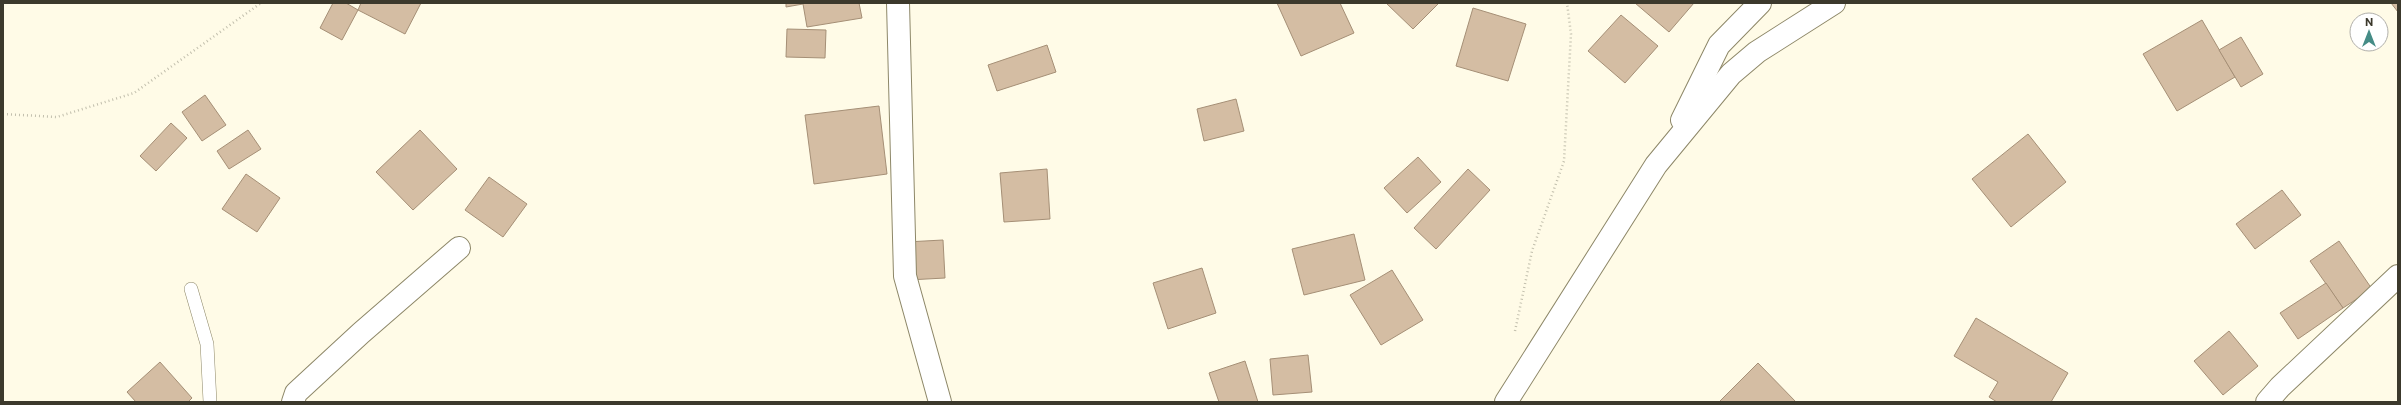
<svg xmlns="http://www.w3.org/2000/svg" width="2401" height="405" viewBox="0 0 2401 405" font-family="Commissioner,sans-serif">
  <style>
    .building { fill: #d4bda3; stroke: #a58f76 }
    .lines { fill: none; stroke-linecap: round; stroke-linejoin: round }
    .service-casing { stroke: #8d8768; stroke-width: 14 }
    .minor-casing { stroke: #8d8768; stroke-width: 24 }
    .path { stroke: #c2bfad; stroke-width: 2.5; stroke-dasharray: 1 3; stroke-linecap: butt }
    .service { stroke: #fff; stroke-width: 13 }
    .minor { stroke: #fff; stroke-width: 22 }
  </style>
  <rect width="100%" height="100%" fill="#fffbe7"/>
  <!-- building -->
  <g class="building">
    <path d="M 333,3 L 346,3 L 358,10 L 342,40 L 320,28 Z"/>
    <path d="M 361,3 L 421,3 L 405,34 L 358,10 Z"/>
    <path d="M 786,3 L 859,3 L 862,18 L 807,27 L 803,4 L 786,7 Z"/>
    <path d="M 1277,3 L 1340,3 L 1354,33 L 1301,56 Z"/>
    <path d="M 1386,3 L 1439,3 L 1413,29 Z"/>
    <path d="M 1635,3 L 1694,3 L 1669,32 Z"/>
    <path d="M 2391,3 L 2398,3 L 2398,12 Z"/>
    <path d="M 1473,8 L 1526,24 L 1508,81 L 1456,66 Z"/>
    <path d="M 1621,15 L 1658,46 L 1625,83 L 1588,51 Z"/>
    <path d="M 2202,20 L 2235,77 L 2177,111 L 2143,54 Z"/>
    <path d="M 787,29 L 826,30 L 825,58 L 786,57 Z"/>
    <path d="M 2241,37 L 2263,74 L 2241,87 L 2219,50 Z"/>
    <path d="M 1047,45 L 1056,72 L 997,91 L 988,65 Z"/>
    <path d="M 205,95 L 226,125 L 202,141 L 182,112 Z"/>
    <path d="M 1236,99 L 1244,131 L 1204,141 L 1197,109 Z"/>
    <path d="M 879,106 L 887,174 L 814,184 L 805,115 Z"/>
    <path d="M 171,123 L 187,138 L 156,171 L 140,156 Z"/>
    <path d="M 248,130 L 261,149 L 229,169 L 217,151 Z"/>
    <path d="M 420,130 L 457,169 L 413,210 L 376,172 Z"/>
    <path d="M 2028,134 L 2066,182 L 2011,227 L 1972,179 Z"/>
    <path d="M 1418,157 L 1441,182 L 1407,213 L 1384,188 Z"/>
    <path d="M 1047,169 L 1050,219 L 1004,222 L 1000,173 Z"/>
    <path d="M 1468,169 L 1490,190 L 1436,249 L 1414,228 Z"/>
    <path d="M 246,174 L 280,198 L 257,232 L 222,209 Z"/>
    <path d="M 489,177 L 527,204 L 503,237 L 465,210 Z"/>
    <path d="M 2282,190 L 2301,215 L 2255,249 L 2236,224 Z"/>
    <path d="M 1354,234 L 1365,280 L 1304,295 L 1292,249 Z"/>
    <path d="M 943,240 L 945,278 L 908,280 L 906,242 Z"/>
    <path d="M 2339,241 L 2372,289 L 2343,308 L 2310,261 Z"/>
    <path d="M 1202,268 L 1216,313 L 1168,329 L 1153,283 Z"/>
    <path d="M 1392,270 L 1423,320 L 1381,345 L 1350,295 Z"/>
    <path d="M 2326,283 L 2343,308 L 2298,339 L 2280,313 Z"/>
    <path d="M 1976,318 L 2068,373 L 2051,402 L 1997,402 L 1989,397 L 1998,382 L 1954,356 Z"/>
    <path d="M 2229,331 L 2258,366 L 2223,395 L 2194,361 Z"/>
    <path d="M 1308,355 L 1312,392 L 1273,395 L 1270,359 Z"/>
    <path d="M 1245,361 L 1258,402 L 1219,402 L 1209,373 Z"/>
    <path d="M 160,362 L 192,398 L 188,402 L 136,402 L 127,392 Z"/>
    <path d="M 1758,363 L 1796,402 L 1719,402 Z"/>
  </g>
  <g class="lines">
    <defs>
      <path id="service" d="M 191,289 L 207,344 L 210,402"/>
      <g id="minor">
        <path d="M 898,3 L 905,276 L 940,402"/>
        <path d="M 1682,120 L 1719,45 L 1760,3"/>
        <path d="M 293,402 L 296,393 L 361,333 L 459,248"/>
        <path d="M 1506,402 L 1656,165 L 1731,74 L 1757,52 L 1834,3"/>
        <path d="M 2267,402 L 2280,387 L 2398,276"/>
      </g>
    </defs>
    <!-- service casing -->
    <use href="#service" class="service-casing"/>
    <!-- minor casing -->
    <use href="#minor" class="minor-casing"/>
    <!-- path -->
    <g class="path">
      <path d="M 3,114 L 57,117 L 134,93 L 261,3"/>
      <path d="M 1515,331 L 1532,251 L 1564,161 L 1571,34 L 1567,3"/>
    </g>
    <!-- service -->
    <use href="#service" class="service"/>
    <!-- minor -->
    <use href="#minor" class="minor"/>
  </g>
  <!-- border -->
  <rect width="2401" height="405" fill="none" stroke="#3c392c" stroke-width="8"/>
  <!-- north arrow -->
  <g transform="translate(2369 32)"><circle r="19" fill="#ffffff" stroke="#b1b0ab"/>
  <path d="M0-3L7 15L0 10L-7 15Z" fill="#458c86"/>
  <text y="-6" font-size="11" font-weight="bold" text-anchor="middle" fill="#3c392c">N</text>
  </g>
</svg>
